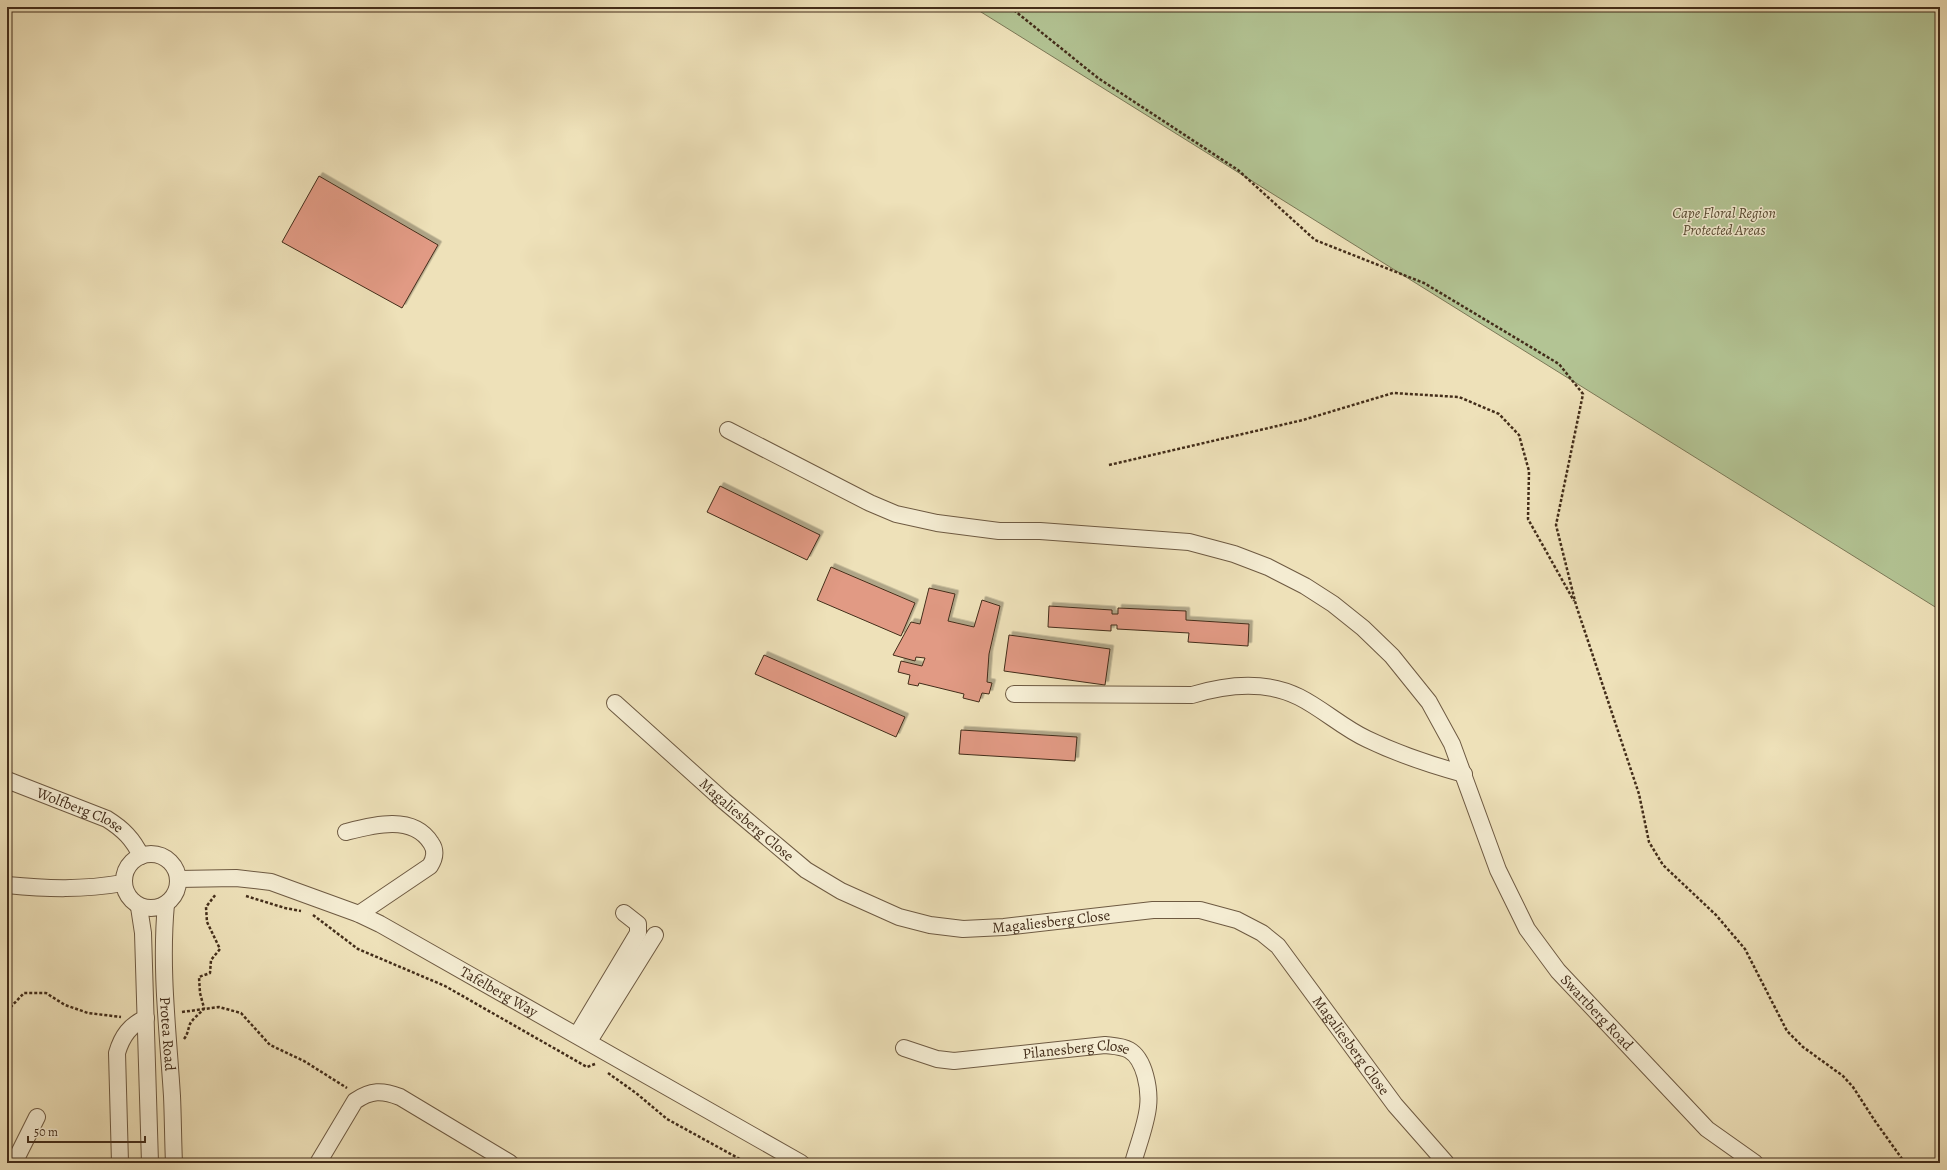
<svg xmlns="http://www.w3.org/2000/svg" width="1947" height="1170" viewBox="0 0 1947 1170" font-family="Alegreya,serif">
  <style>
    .green { fill: #b3c494; stroke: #7b7857 }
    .building { fill: #e19a84; stroke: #432d1a; filter: url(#shadow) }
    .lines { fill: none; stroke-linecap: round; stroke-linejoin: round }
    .minor-casing { stroke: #6e5a42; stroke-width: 18 }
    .path { stroke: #432d1a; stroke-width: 2.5; stroke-dasharray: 3 2; stroke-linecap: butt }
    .minor { stroke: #f4ecd2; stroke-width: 16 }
    .labels { text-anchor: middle; stroke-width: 3; stroke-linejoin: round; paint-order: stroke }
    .park-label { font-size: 15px; font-style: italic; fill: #594b32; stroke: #f4ecd2 }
    .street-label { font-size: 15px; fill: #432d1a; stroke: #f4ecd2 }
  </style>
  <defs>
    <filter id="shadow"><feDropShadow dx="3.5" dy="-3.5" stdDeviation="0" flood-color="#0004"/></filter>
  </defs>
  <rect width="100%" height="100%" fill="#eee1b9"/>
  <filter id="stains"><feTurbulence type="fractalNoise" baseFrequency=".005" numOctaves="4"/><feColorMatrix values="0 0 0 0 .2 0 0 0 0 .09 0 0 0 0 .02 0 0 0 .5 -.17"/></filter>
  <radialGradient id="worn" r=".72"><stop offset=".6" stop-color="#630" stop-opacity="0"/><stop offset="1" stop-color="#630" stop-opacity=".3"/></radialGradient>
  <!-- green -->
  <path class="green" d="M 973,7 L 1940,7 L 1940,610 Z"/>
  <!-- building -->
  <g class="building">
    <path d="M 319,176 L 438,245 L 402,308 L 282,242 Z"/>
    <path d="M 720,486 L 820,535 L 807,560 L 707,512 Z"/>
    <path d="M 831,567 L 915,603 L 901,636 L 817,600 Z"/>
    <path d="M 929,588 L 955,594 L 948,621 L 974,627 L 982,600 L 1000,606 L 989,654 L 987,682 L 992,683 L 989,694 L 982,693 L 979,702 L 963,698 L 964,694 L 919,683 L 918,686 L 908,684 L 910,675 L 898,672 L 901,661 L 922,666 L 925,658 L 916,657 L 915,661 L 893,655 L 911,622 L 920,624 Z"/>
    <path d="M 1049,606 L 1112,610 L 1112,614 L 1118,614 L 1118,608 L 1186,611 L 1186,620 L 1249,624 L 1248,646 L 1188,642 L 1189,633 L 1117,629 L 1117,625 L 1111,625 L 1111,631 L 1048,627 Z"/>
    <path d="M 1009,635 L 1110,649 L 1105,685 L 1004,671 Z"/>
    <path d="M 764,655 L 905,717 L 896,737 L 755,674 Z"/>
    <path d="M 961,730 L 1077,737 L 1075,761 L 959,754 Z"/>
  </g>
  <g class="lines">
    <defs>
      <g id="minor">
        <path id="s1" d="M 728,430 L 870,503 L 896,514 L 937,523 L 999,531 L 1040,531 L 1189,542 L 1234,554 L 1268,567 L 1305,586 L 1333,604 L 1363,628 L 1392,656 L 1429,702 L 1452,744 L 1498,870 L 1527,929 L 1558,971 L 1707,1129 L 1755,1163"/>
        <path d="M 1014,694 L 1192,695 C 1228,684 1265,680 1299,697 C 1323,709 1343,728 1367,739 C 1398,754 1431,765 1464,774"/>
        <path id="s2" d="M 615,703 L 724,801 L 806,870 L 841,891 L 899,917 L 930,925 L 963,929 L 1004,927 L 1153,910 L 1200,910 L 1237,920 L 1262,933 L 1278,946 L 1395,1105 L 1446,1163"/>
        <path id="s3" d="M 7,780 L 107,819 C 123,829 133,839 141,856"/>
        <path d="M 346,832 C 373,825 413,814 431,843 C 436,850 435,858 430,866 L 359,914"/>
        <circle cx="151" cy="881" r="27"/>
        <path id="s4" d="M 178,879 L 236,878 L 271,882 L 359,914 L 380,924 L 801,1163"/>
        <path d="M 7,885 C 48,889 83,890 123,883"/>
        <path id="s5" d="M 166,904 C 160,968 168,1032 172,1096 C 173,1118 173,1141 174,1163"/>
        <path d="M 139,907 L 143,933 L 150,1163"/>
        <path d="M 577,1035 L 638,933 L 638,924 L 624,913"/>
        <path d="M 589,1041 L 655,935"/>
        <path id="s6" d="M 904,1048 L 937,1059 L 954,1061 L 1105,1045 C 1114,1046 1122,1046 1129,1050 C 1145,1059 1150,1090 1148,1107 C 1146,1125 1138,1145 1133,1163"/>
        <path d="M 14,1163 L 37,1117"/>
        <path d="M 120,1163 L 117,1053 C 122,1036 130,1025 146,1018"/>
        <path d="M 318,1163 L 355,1101 C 371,1090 382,1090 400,1097 L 510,1163"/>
      </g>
    </defs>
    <!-- minor casing -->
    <use href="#minor" class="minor-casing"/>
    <!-- path -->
    <g class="path">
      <path d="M 1010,7 L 1098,78 L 1238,170 L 1315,240 L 1424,283 L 1559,364 L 1583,394 L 1556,525 L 1576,605 L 1639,794 L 1649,842 L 1663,865 L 1716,915 L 1745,949 L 1787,1031 L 1803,1047 L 1843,1076 L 1853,1087 L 1875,1121 L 1905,1163"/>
      <path d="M 1109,465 L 1303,420 L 1393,393 L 1459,397 L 1499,414 L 1519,435 L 1529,471 L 1528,519 L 1574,601"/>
      <path d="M 246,896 L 285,908 L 301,911"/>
      <path d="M 313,915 L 358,949 L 445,986 L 587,1067 L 595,1064"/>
      <path d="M 7,1011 L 24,993 L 46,993 L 65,1005 L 88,1013 L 121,1017"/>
      <path d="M 182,1012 L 219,1007 L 241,1013 L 270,1045 L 304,1061 L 347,1088"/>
      <path d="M 184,1039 C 188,1034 188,1029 190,1024 C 193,1018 200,1014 204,1008 L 200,993 L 199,977 L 210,973 L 211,960 L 220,949 L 207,922 L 206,907 L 216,894"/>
      <path d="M 608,1073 L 636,1093 L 667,1119 L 747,1163"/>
    </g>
    <!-- minor -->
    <use href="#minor" class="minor"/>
  </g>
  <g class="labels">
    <!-- park labels -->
    <g class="park-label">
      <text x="1724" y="218">Cape Floral Region<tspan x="1724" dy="17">Protected Areas</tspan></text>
    </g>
    <!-- street labels -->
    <g class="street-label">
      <text dy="5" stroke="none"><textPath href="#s3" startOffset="79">Wolfberg Close</textPath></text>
      <text dy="5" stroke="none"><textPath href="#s2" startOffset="176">Magaliesberg Close</textPath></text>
      <text dy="5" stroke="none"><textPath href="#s2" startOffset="512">Magaliesberg Close</textPath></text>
      <text dy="5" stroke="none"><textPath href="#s4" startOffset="347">Tafelberg Way</textPath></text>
      <text dy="5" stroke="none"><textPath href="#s1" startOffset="1135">Swartberg Road</textPath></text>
      <text dy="5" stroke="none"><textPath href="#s5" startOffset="130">Protea Road</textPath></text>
      <text dy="5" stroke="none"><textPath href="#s2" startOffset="872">Magaliesberg Close</textPath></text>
      <text dy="5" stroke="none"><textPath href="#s6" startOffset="175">Pilanesberg Close</textPath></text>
    </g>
  </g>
  <!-- margin -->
  <rect width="1947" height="1170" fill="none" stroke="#eee1b9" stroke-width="24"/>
  <rect x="8" y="8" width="1931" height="1154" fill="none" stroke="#432d1a" stroke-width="2"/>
  <rect x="12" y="12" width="1923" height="1146" fill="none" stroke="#432d1a"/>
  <!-- scale -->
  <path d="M28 1136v6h117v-6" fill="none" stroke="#432d1a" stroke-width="2"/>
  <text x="34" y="1136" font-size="12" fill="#432d1a" stroke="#f4ecd2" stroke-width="3" paint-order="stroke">50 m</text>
  <rect width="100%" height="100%" filter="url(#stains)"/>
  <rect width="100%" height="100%" fill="url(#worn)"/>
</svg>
